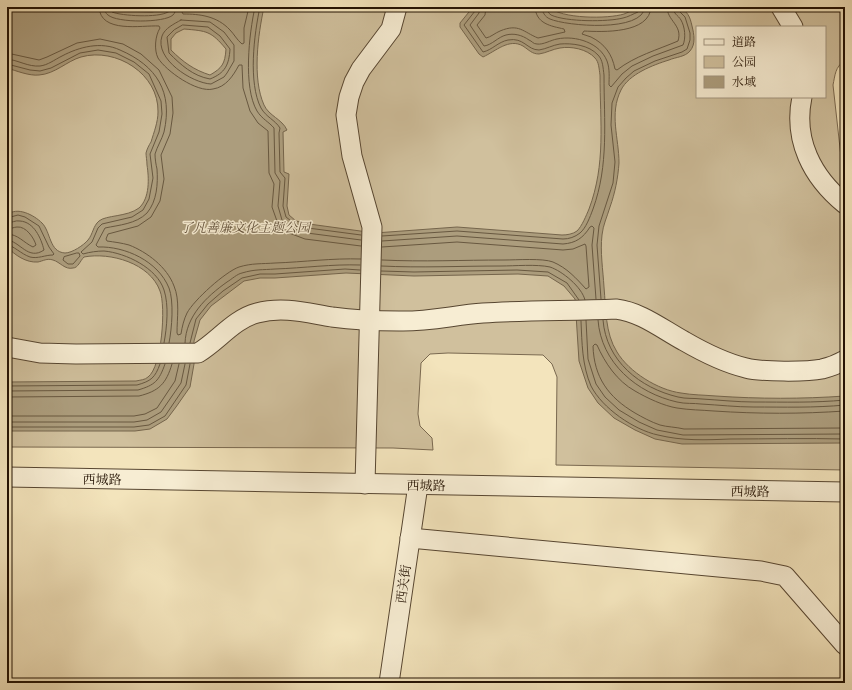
<svg xmlns="http://www.w3.org/2000/svg" width="852" height="690" viewBox="0 0 852 690" font-family="'Libre Bodoni','Noto Serif SC',serif">
  <style>
    .green { fill: #d0c09d; stroke: #7a6950; fill-rule: evenodd }
    .water { fill: #ac9d7d; stroke: #75654c; fill-rule: evenodd }
    .lines { fill: none; stroke-linecap: round; stroke-linejoin: round }
    .shore { stroke: #685840; stroke-width: 1 }
    .minor-casing { stroke: #574631; stroke-width: 21 }
    .minor { stroke: #f7edd3; stroke-width: 19 }
    .labels { text-anchor: middle; stroke-width: 3; stroke-linejoin: round; paint-order: stroke }
    .park-label { font-size: 13px; font-style: italic; fill: #604f39; stroke: #f7edd3 }
    .street-label { font-size: 13px; fill: #231203; stroke: #f7edd3 }
  </style>
  <rect width="100%" height="100%" fill="#f3e4bc"/>
  <filter id="stains"><feTurbulence type="fractalNoise" baseFrequency=".005" numOctaves="4"/><feColorMatrix values="0 0 0 0 .2 0 0 0 0 .09 0 0 0 0 .02 0 0 0 .5 -.17"/></filter>
  <radialGradient id="worn" r=".72"><stop offset=".6" stop-color="#630" stop-opacity="0"/><stop offset="1" stop-color="#630" stop-opacity=".3"/></radialGradient>
  <!-- green -->
  <path class="green" d="M 7,7 L 845,7 L 845,61 C 835,66 835,76 833,85 L 843,175 L 845,179 L 845,470 L 556,465 L 557,377 L 552,364 L 543,355 L 448,353 L 430,354 L 421,363 L 418,414 L 420,426 L 432,438 L 433,450 L 393,448 L 7,447 ZM 697,27 L 825,27 L 825,97 L 697,97 Z"/>
  <!-- water -->
  <path class="water" d="M 7,7 L 108,7 L 123,11 L 152,12 L 175,7 L 264,7 C 258,35 252,78 264,105 C 269,116 282,119 287,130 L 283,132 L 284,172 L 289,174 L 287,206 L 289,215 L 296,221 L 309,224 L 375,233 L 457,227 L 562,235 C 567,235 573,234 577,231 C 582,226 586,216 589,209 C 606,164 600,122 600,75 C 599,69 599,62 595,58 C 587,49 571,46 560,48 C 553,49 546,53 539,54 C 532,54 529,50 523,46 C 509,38 496,51 483,57 L 479,54 L 460,27 L 460,23 L 473,7 L 549,7 C 561,19 608,19 624,14 C 630,12 635,8 641,7 C 653,6 666,7 678,7 C 688,11 690,17 692,26 C 694,34 696,44 690,51 C 685,57 676,57 669,60 C 653,65 629,74 621,90 C 609,114 619,138 619,163 C 618,178 615,193 610,207 C 607,217 603,225 602,235 C 600,252 603,270 604,287 C 606,309 605,333 617,352 C 629,372 658,390 681,393 C 692,395 704,395 716,396 C 759,399 802,399 845,396 L 845,443 L 682,444 L 655,439 L 635,430 L 614,418 L 598,403 L 588,388 L 579,361 L 575,299 L 564,286 L 548,276 L 518,274 L 414,276 L 346,273 L 275,278 L 260,278 L 244,281 L 211,306 L 200,320 L 194,341 L 194,364 L 190,387 L 176,407 L 167,419 L 150,429 L 135,431 L 7,431 L 7,382 L 136,381 C 140,380 145,380 148,377 C 162,367 166,306 160,291 C 150,263 110,252 84,257 C 80,261 78,268 73,268 C 65,270 60,262 53,260 C 47,258 43,261 38,262 C 26,263 15,255 7,247 L 7,215 C 17,206 34,215 42,223 C 51,232 49,252 65,253 C 72,253 84,245 88,240 C 93,234 93,226 99,221 C 106,215 127,217 139,208 C 150,198 149,178 147,165 C 147,161 146,156 146,153 C 147,149 149,145 151,142 C 154,132 158,122 158,112 C 159,74 116,47 81,57 C 67,61 55,74 39,75 C 29,76 17,71 7,68 ZM 184,29 C 207,31 211,31 226,49 C 225,64 222,68 210,75 C 194,70 183,62 171,50 L 171,39 L 176,33 Z"/>
  <g class="lines">
    <!-- shore -->
    <g class="shore">
      <path d="M 99,7 C 100,34 142,25 159,26 L 160,28 C 155,36 154,50 158,58 C 166,71 197,93 213,89 C 226,87 233,76 239,65 L 242,65 L 243,88 L 250,111 L 258,123 L 268,131 L 269,173 L 274,184 L 272,207 L 278,224 L 289,233 L 305,239 L 361,246"/>
      <path d="M 105,7 C 105,10 105,13 108,15 C 117,23 164,23 173,15 C 175,13 176,10 176,7"/>
      <path d="M 110,7 L 112,12 C 122,16 158,18 168,12 C 171,11 170,10 171,7"/>
      <path d="M 182,7 L 182,12 L 183,14 C 200,14 217,16 230,30 C 234,34 237,40 242,44 L 244,43 L 244,28 L 249,7"/>
      <path d="M 255,7 C 249,34 243,87 257,111 C 262,119 269,122 274,128 L 275,173 L 280,181 L 278,206 L 282,220 L 293,229 L 307,233 L 361,240"/>
      <path d="M 260,7 C 254,34 248,83 261,108 C 266,117 275,120 280,128 L 279,133 L 280,172 L 285,178 L 283,206 L 286,217 L 295,224 L 308,228 L 361,235"/>
      <path d="M 480,7 L 479,13 L 470,25 L 484,46 C 492,45 498,37 506,35 C 514,33 522,35 529,40 C 532,41 533,44 537,44 C 543,45 551,40 557,39 C 576,35 600,43 607,61 C 610,69 609,78 609,85 L 611,87 L 622,74 L 632,66 L 653,56 L 683,45 C 686,38 685,27 681,20 C 678,15 673,14 673,7"/>
      <path d="M 486,7 L 485,15 L 477,25 L 486,38 C 491,37 495,33 500,31 C 519,23 523,32 538,38 L 565,32 L 564,29 C 551,26 536,24 535,7"/>
      <path d="M 542,7 C 542,12 545,17 550,19 C 566,26 643,33 645,7"/>
      <path d="M 547,7 C 547,10 548,13 551,15 C 566,22 608,22 623,18 C 628,17 633,14 638,12 L 640,7"/>
      <path d="M 651,7 C 650,34 602,32 584,31 L 582,34 C 585,35 588,36 591,37 C 605,44 612,54 615,69 L 617,70 C 635,56 657,50 678,41 C 683,25 667,21 667,7"/>
      <path d="M 181,20 L 210,22 L 224,32 L 234,45 L 234,61 L 227,73 L 224,77 L 211,84 C 192,83 154,59 162,36 C 165,28 174,24 181,20 Z"/>
      <path d="M 183,25 L 208,27 L 220,36 L 230,49 C 229,65 225,73 210,79 C 193,76 181,65 169,53 L 167,37 L 174,30 Z"/>
      <path d="M 7,53 L 39,60 L 47,57 L 77,43 L 100,39 L 123,44 L 141,54 L 159,70 L 172,97 L 173,113 L 170,134 L 161,155 L 164,179 L 160,201 L 151,217 L 138,226 L 108,234 L 106,239 L 107,241 C 114,242 122,243 129,245 C 147,252 167,267 174,286 C 180,300 177,318 177,333 L 178,335 L 181,334 C 182,327 184,319 187,313 C 194,300 225,272 239,267 C 252,263 262,264 275,263 C 304,262 332,258 361,259"/>
      <path d="M 7,59 C 18,60 28,67 40,66 C 48,65 54,60 62,56 C 79,47 101,41 120,50 C 157,66 173,92 164,132 C 162,139 157,147 155,154 C 155,159 156,165 157,169 C 158,184 157,201 147,213 C 136,224 119,225 105,228 L 96,245 L 98,247 C 125,246 158,261 169,288 C 174,301 172,328 169,343"/>
      <path d="M 7,64 L 30,70 L 40,71 L 51,68 L 80,53 L 98,50 L 116,53 L 134,62 L 149,74 L 161,101 L 162,114 L 159,132 L 150,154 L 153,178 L 149,199 L 143,210 L 132,217 L 102,224 L 98,228 L 92,242 L 81,252 L 83,254 C 90,252 97,251 104,251 C 126,253 157,268 164,290 C 169,305 167,327 164,343"/>
      <path d="M 7,218 L 18,215 L 25,217 L 39,226 L 49,247 L 54,254 L 53,255 C 45,255 38,259 30,257 C 21,254 13,245 7,245"/>
      <path d="M 7,223 C 12,223 15,220 20,221 C 34,222 41,238 44,250 C 28,261 20,241 7,240"/>
      <path d="M 7,229 C 11,229 14,227 17,227 C 26,226 34,238 36,245 L 33,247 C 24,243 18,234 7,234"/>
      <path d="M 382,236 L 457,231 L 563,239 C 569,239 575,237 580,233 C 586,228 590,217 593,209 C 609,165 604,121 604,75 C 603,68 603,60 598,55 C 589,45 572,43 560,44 C 553,45 546,49 539,50 C 527,50 524,37 508,40 C 498,42 492,50 483,52 L 464,25 L 475,11 L 475,7"/>
      <path d="M 382,241 L 457,236 L 563,244 C 576,243 583,238 590,227 L 592,226 L 594,228 L 592,245 L 596,299"/>
      <path d="M 77,253 L 79,253 L 80,256 L 73,264 L 68,264 L 63,260 L 64,257 Z"/>
      <path d="M 382,260 C 423,262 463,260 504,260 C 516,260 543,258 553,262 C 567,268 576,278 586,289 L 589,287 L 586,246 L 585,244 L 573,249 L 563,250 L 457,242 L 382,247"/>
      <path d="M 381,266 C 421,268 461,266 501,266 C 514,266 537,264 550,267 C 562,271 582,287 585,300"/>
      <path d="M 381,271 L 414,272 L 517,270 L 548,272 L 567,283 L 579,300"/>
      <path d="M 601,299 L 597,245 L 599,226 L 613,183 L 615,162 L 611,125 L 612,103 L 618,87 L 626,78 L 634,71 L 655,61 L 682,52 L 687,49 L 690,40 L 690,33 L 685,17 L 679,11 L 678,7"/>
      <path d="M 586,320 L 588,359 L 596,384 L 605,397 L 619,410 L 639,422 L 657,430 L 683,435 L 845,434"/>
      <path d="M 598,320 C 601,363 637,393 677,402 C 685,404 694,403 701,404 C 719,405 736,407 753,407 C 784,407 814,408 845,405"/>
      <path d="M 603,320 C 606,361 640,388 678,397 C 686,399 694,398 702,399 C 719,400 737,402 754,402 C 784,402 814,403 845,400"/>
      <path d="M 581,321 C 582,343 582,365 591,386 C 602,408 634,430 658,435 C 682,441 706,440 730,439 C 768,439 807,438 845,439"/>
      <path d="M 185,343 C 186,316 206,297 227,282 C 232,279 237,274 242,273 C 255,269 263,270 275,269 C 304,268 332,264 360,265"/>
      <path d="M 190,343 L 196,319 L 208,304 L 223,291 L 242,278 L 260,274 L 275,274 L 345,269 L 360,270"/>
      <path d="M 7,386 L 137,385 C 151,381 155,378 160,364"/>
      <path d="M 7,391 L 138,390 C 155,385 159,381 165,364"/>
      <path d="M 7,397 L 139,396 C 159,391 166,384 172,364"/>
      <path d="M 845,411 C 801,414 758,414 714,411 C 702,410 689,410 677,408 C 664,406 647,398 635,391 C 617,381 605,363 597,345 L 595,344 L 593,346 C 594,377 608,397 635,413 C 642,417 651,422 660,425 C 667,427 676,427 684,429 L 845,428"/>
      <path d="M 7,416 L 134,416 L 145,414 L 157,408 L 175,381 L 179,364"/>
      <path d="M 7,422 L 134,422 L 147,420 L 161,412 L 181,383 L 185,364"/>
      <path d="M 7,427 L 134,427 L 149,425 L 165,416 L 186,385 L 190,364"/>
    </g>
    <defs>
      <g id="minor">
        <path d="M 781,7 L 793,27"/>
        <path d="M 802,97 C 793,140 812,177 845,204"/>
        <path d="M 7,347 L 40,353 L 76,354 L 198,353 C 218,341 234,319 257,313 C 283,306 307,313 332,317 C 354,320 377,321 399,321 C 427,322 455,315 483,313 C 527,310 572,311 616,309 C 641,312 662,329 684,341 C 703,352 725,363 746,368 C 761,372 807,372 822,369 C 830,367 838,364 845,360"/>
        <path d="M 7,477 L 845,492"/>
        <path d="M 365,484 L 372,227 L 352,156 L 346,115 L 349,97 L 354,82 L 361,69 L 391,29 L 397,7"/>
        <path d="M 410,538 L 761,571 L 785,576 L 845,645"/>
        <path d="M 389,683 L 418,485"/>
      </g>
    </defs>
    <!-- minor casing -->
    <use href="#minor" class="minor-casing"/>
    <!-- minor -->
    <use href="#minor" class="minor"/>
  </g>
  <g class="labels">
    <!-- park labels -->
    <g class="park-label">
      <text x="245" y="232">了凡善廉文化主题公园</text>
    </g>
    <!-- street labels -->
    <g class="street-label">
      <text transform="translate(102 479) rotate(1)" y="5">西城路</text>
      <text transform="translate(426 485) rotate(1)" y="5">西城路</text>
      <text transform="translate(750 491) rotate(1)" y="5">西城路</text>
      <text transform="translate(403 584) rotate(-82)" y="5">西关街</text>
    </g>
  </g>
  <!-- margin -->
  <rect width="852" height="690" fill="none" stroke="#f3e4bc" stroke-width="24"/>
  <rect x="8" y="8" width="836" height="674" fill="none" stroke="#231203" stroke-width="2"/>
  <rect x="12" y="12" width="828" height="666" fill="none" stroke="#231203"/>
  <!-- legend -->
  <rect x="696" y="26" width="130" height="72" fill="#f7edd3" stroke="#a29580"/>
  <rect x="704" y="39" width="20" height="6" fill="#f7edd3" stroke="#a29580"/>
  <text x="732" y="46" font-size="12" fill="#231203">道路</text>
  <rect x="704" y="56" width="20" height="12" fill="#d0c09d" stroke="#a29580"/>
  <text x="732" y="66" font-size="12" fill="#231203">公园</text>
  <rect x="704" y="76" width="20" height="12" fill="#ac9d7d" stroke="#a29580"/>
  <text x="732" y="86" font-size="12" fill="#231203">水域</text>
  <rect width="100%" height="100%" filter="url(#stains)"/>
  <rect width="100%" height="100%" fill="url(#worn)"/>
</svg>
